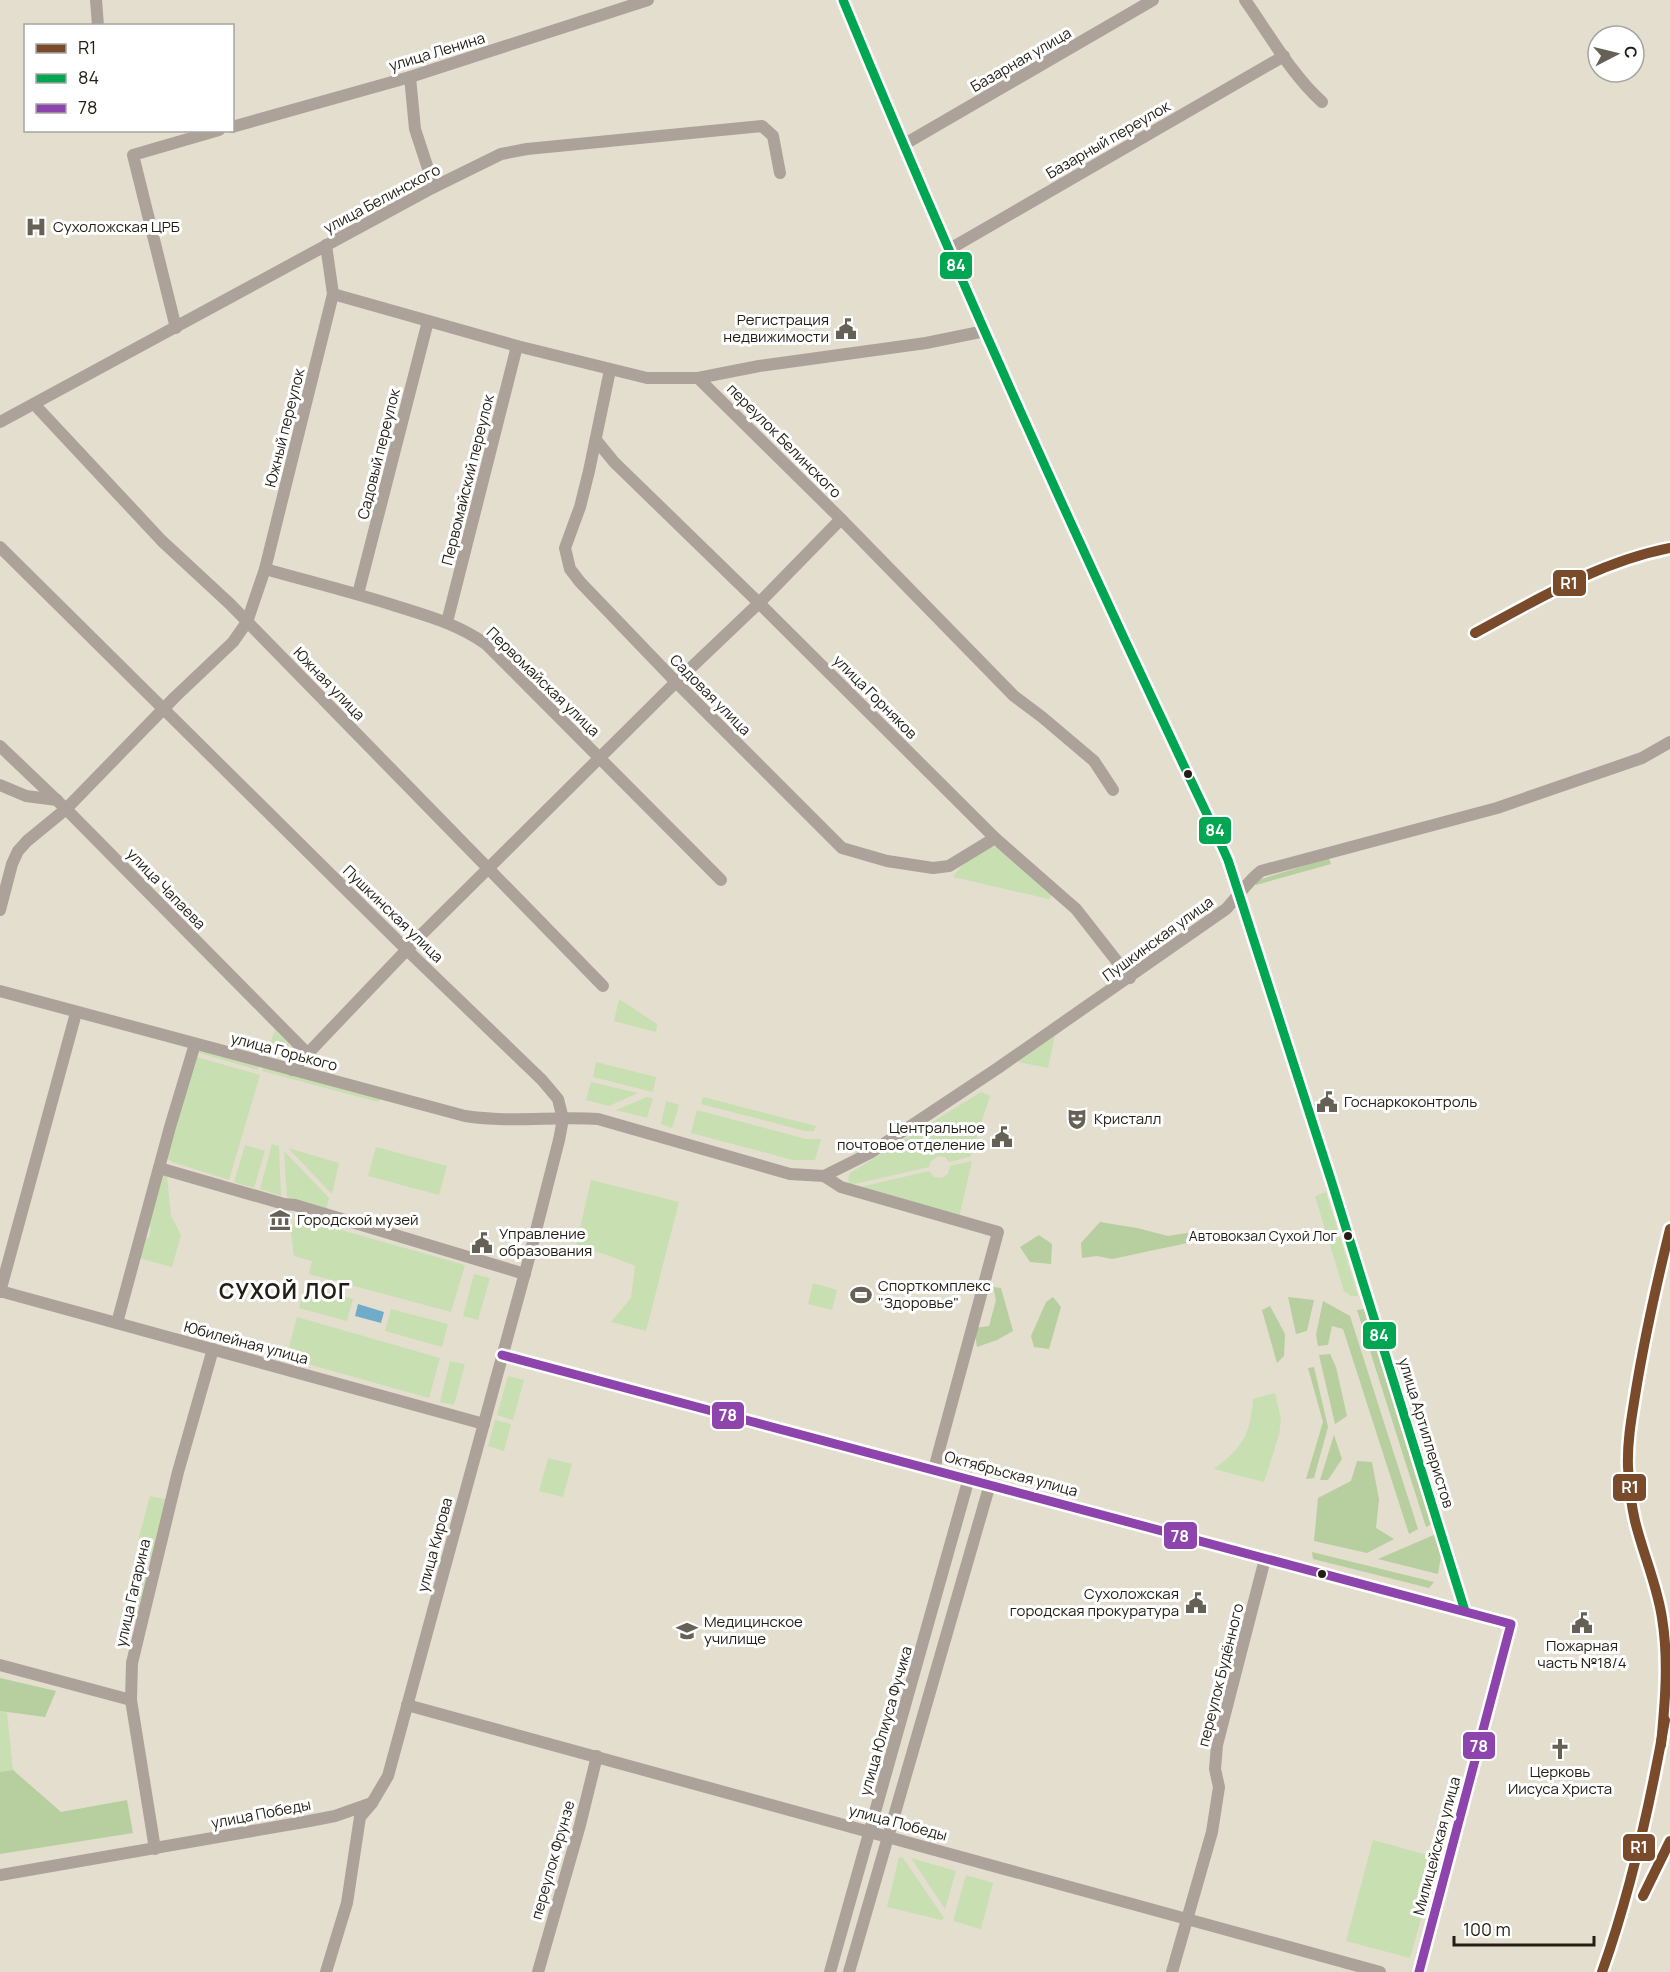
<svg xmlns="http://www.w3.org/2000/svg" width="1670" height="1972" viewBox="0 0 1670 1972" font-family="Manrope,sans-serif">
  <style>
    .green { fill: #c8dfb1 }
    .forest { fill: #b7ce9f }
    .water { fill: #70acca }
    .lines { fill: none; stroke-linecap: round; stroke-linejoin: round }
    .minor { stroke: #ada299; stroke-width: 12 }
    .bus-1-casing { stroke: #fff; stroke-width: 14 }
    .bus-2-casing { stroke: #fff; stroke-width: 14 }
    .bus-1 { stroke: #00a651; stroke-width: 9 }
    .bus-2 { stroke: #8e44ad; stroke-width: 9 }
    .rail-1-casing { stroke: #fff; stroke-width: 15 }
    .rail-1 { stroke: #7a4b2a; stroke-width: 10 }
    .bus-dot { fill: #221e15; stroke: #fff; stroke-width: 2 }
    .labels { text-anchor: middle; stroke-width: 6; stroke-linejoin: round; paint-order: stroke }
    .bus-label { font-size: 14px; fill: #221e15; stroke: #fff; text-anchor: end }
    .street-label { font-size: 15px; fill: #221e15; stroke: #fff }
    .poi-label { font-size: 15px; fill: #221e15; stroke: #fff; text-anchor: start }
    .district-label { font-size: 21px; font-weight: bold; letter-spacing: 1.5px; fill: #221e15; stroke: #fff }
    .line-badge { stroke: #fff; stroke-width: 2 }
    .badge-label { font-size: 16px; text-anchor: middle; font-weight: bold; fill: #fff }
  </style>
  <rect width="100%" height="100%" fill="#e4decf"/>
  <!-- green -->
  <g class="green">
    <path d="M 991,846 L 1001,848 L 1054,893 L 1049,899 L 953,877 C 963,862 975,855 991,846 Z"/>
    <path d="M 619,999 L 657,1024 L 656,1032 L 614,1021 Z"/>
    <path d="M 275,1030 L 289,1044 L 289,1048 L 270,1043 Z"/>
    <path d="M 1055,1035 L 1048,1068 L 1018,1062 Z"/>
    <path d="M 197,1048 L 260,1064 L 258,1070 L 196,1052 Z"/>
    <path d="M 193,1056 L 260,1075 L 229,1180 L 172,1162 L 168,1159 L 166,1154 Z"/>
    <path d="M 596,1062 L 656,1077 L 653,1092 L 593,1077 Z"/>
    <path d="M 264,1065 L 380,1096 L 380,1100 L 378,1102 L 262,1071 Z"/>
    <path d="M 591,1082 L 638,1093 L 609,1106 L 586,1100 Z"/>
    <path d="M 981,1092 L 990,1096 L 970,1157 L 949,1162 L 945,1157 L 938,1156 L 931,1161 L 929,1167 L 850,1185 L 848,1179 L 850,1173 Z"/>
    <path d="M 647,1097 L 653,1098 L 647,1118 L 616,1110 Z"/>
    <path d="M 703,1097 L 816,1126 L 814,1131 L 805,1131 L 701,1104 Z"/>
    <path d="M 666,1101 L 679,1105 L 672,1128 L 661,1124 Z"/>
    <path d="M 697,1110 L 806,1139 L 821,1139 L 815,1160 L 793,1160 L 691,1133 Z"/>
    <path d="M 272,1144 L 279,1146 L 281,1196 L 260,1189 Z"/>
    <path d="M 245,1145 L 265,1151 L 254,1188 L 234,1182 Z"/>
    <path d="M 376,1147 L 447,1166 L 439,1195 L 368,1176 Z"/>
    <path d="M 288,1148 L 339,1163 L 332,1194 Z"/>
    <path d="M 284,1151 L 329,1198 L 326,1211 L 287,1197 Z"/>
    <path d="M 972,1161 L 959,1218 L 856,1188 L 929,1171 L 934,1177 L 942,1178 L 948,1174 L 950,1166 Z"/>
    <path d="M 161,1174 L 167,1176 L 171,1216 L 181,1235 L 172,1267 L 139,1258 L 144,1239 L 149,1238 L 151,1229 L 148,1225 Z"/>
    <path d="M 591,1180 L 679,1202 L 646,1331 L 611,1322 L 631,1298 L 635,1266 L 610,1256 L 576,1246 Z"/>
    <path d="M 1326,1192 L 1358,1296 L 1351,1296 L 1344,1291 L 1315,1196 Z"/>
    <path d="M 298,1209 L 322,1216 L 320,1224 L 465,1265 L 451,1312 L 309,1274 L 312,1261 L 294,1256 L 291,1233 Z"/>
    <path d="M 474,1274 L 490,1278 L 478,1320 L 463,1316 Z"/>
    <path d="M 813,1283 L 837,1290 L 832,1310 L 808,1304 Z"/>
    <path d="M 305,1285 L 353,1299 L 347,1321 L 299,1308 Z"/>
    <path d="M 391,1309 L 448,1324 L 442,1347 L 385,1331 Z"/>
    <path d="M 297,1317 L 440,1358 L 429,1398 L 286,1358 Z"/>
    <path d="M 450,1361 L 465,1364 L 454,1405 L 440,1402 Z"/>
    <path d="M 508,1376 L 524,1380 L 513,1420 L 497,1415 Z"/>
    <path d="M 1275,1393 L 1281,1420 L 1279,1435 L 1264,1482 L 1214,1469 C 1243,1447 1250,1436 1253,1399 Z"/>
    <path d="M 495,1420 L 511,1424 L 504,1451 L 488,1446 Z"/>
    <path d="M 548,1458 L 572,1464 L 563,1497 L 539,1491 Z"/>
    <path d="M 150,1496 L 169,1500 L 153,1559 L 148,1558 L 152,1545 L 138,1541 Z"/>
    <path d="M 144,1572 L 149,1573 L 137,1617 L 132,1616 Z"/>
    <path d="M 0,1711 L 7,1713 L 13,1770 L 0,1772 Z"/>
    <path d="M 1373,1840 L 1438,1858 L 1410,1958 L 1346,1941 Z"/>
    <path d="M 899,1857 L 903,1858 L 944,1918 L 942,1920 L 887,1907 Z"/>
    <path d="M 911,1858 L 956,1871 L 945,1909 Z"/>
    <path d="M 966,1875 L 993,1883 L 981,1929 L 953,1921 Z"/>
  </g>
  <!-- forest -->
  <g class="forest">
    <path d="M 1329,858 L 1331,864 L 1256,885 L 1255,881 Z"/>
    <path d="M 1100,1222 L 1137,1228 L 1168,1236 L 1193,1232 L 1197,1241 L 1112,1259 L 1097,1256 L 1082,1258 L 1081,1243 Z"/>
    <path d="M 1039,1235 L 1052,1244 L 1051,1264 L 1030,1262 L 1020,1247 Z"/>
    <path d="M 993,1287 L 1001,1288 L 1013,1331 L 997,1340 L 977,1347 L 974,1328 L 989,1326 L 996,1300 Z"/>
    <path d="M 1053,1297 L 1061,1307 L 1049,1349 L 1034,1347 L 1031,1336 L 1046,1302 Z"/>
    <path d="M 1288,1297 L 1314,1300 L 1307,1331 L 1296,1334 Z"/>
    <path d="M 1323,1301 L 1350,1316 L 1418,1529 L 1409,1534 L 1343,1329 L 1332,1326 L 1328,1345 L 1318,1346 L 1316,1335 Z"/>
    <path d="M 1270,1306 L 1285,1334 L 1284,1356 L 1277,1363 L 1262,1310 Z"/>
    <path d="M 1364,1309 L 1432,1524 L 1426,1527 L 1357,1310 Z"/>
    <path d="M 1330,1354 L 1336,1367 L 1347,1416 L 1335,1424 L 1319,1355 Z"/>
    <path d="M 1314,1367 L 1328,1427 L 1314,1478 L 1306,1479 L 1323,1422 L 1308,1368 Z"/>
    <path d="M 1334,1435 L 1342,1459 L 1328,1480 L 1320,1480 Z"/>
    <path d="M 1357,1461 L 1372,1462 L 1379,1499 L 1376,1528 L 1394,1539 L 1367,1553 L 1314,1541 L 1318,1498 L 1351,1481 Z"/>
    <path d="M 1436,1534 L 1441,1556 L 1438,1574 L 1378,1559 Z"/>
    <path d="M 1312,1552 L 1434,1582 L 1429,1588 L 1313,1559 Z"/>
    <path d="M 0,1678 L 56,1691 L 45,1717 L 0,1711 Z"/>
    <path d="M 13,1770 L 61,1812 L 127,1800 L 133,1833 L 0,1854 L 0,1772 Z"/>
  </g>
  <!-- water -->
  <path class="water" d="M 358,1304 L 384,1312 L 381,1323 L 355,1316 Z"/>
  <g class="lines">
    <!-- minor -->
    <g class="minor">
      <path d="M 96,0 L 98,26"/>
      <path d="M 843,0 C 959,281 1084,557 1215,831 L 1228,860 L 1331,1180 L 1465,1611"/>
      <path d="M 1245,0 C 1269,34 1291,74 1322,102"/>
      <path d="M 410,77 L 415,129 L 434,187"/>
      <path d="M 232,127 L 410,77 L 648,0"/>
      <path d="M 903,145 L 1153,0"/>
      <path d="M 948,250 L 1284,56"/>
      <path d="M 333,294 L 517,346 L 647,378 L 698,378 L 759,366 L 926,343 L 985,331"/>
      <path d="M 176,328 L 133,155 L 219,130"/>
      <path d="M 610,370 L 589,471 L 580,507 L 565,548 L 570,569 L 580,582 L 676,682 L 842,848 L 887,861 L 933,868 L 949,866 L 995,838"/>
      <path d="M 698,378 L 841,519 L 1014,696 L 1042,717 L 1094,761 L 1113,790"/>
      <path d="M 34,404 L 162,541 L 230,604 L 603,986"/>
      <path d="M 0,422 L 434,187 L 501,154 L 527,149 L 762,126 L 773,136 L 780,173"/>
      <path d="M 596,440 L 614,462 L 759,603 L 995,838 L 1076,909 L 1130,978"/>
      <path d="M 0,547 L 407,950 L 542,1080 L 558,1099 L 563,1119 L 559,1140 L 529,1258 L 388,1776 L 372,1803 L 360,1817 L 347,1903 L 326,1972"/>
      <path d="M 265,569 C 308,581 351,592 393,605 C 427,616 456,623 486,644 L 721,880"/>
      <path d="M 358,594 L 428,321"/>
      <path d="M 447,622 L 517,346"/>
      <path d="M 0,746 L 66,809 L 308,1054"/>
      <path d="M 0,785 L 26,796 L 57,800"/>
      <path d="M 0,910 L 12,864 L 18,851 L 27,841 L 66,809 L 175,697 L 233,642 L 247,622 L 265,569 L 333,294 L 326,245"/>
      <path d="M 0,991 L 465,1116 C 510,1123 554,1116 598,1119 L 790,1174 L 824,1176 L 870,1153 L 998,1068 L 1226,909 C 1238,896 1247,882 1261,871 L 1497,808 L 1642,758 L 1670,742"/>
      <path d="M 292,1070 L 419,937 L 676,682 L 759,603 L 841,519"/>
      <path d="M 159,1168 L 284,1204 L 295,1205 L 525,1274"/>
      <path d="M 824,1176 L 841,1187 L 998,1232 L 934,1469"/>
      <path d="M 0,1291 L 484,1424"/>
      <path d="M 0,1292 L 76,1013"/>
      <path d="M 117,1323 L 170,1127 L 195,1044"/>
      <path d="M 502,1355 L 1511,1624 L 1419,1972"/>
      <path d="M 0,1665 L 131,1700"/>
      <path d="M 407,1705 L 1380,1972"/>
      <path d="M 155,1849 L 131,1700 L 132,1663 L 178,1472 L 213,1349"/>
      <path d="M 0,1875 L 304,1822 L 335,1816 L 372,1803"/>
      <path d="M 538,1972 L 580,1825 L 597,1756"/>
      <path d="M 830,1972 L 969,1478"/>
      <path d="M 849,1972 L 990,1484"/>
      <path d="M 1172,1972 L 1212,1832 L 1219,1787 L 1215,1769 L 1217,1745 L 1265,1559"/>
    </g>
    <defs>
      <path id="bus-1" d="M 843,0 C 959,281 1084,557 1215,831 L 1228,860 L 1331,1180 L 1465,1611"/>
      <path id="bus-2" d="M 502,1355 L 1511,1624 L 1419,1972"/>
    </defs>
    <!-- bus-1 casing -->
    <use href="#bus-1" class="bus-1-casing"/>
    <!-- bus-2 casing -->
    <use href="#bus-2" class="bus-2-casing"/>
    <!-- bus-1 -->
    <use href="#bus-1" class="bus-1"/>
    <!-- bus-2 -->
    <use href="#bus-2" class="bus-2"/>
    <defs>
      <g id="rail-1">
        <path d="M 1475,633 C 1538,599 1599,562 1670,548"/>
        <path d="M 1661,1745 C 1665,1703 1669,1660 1662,1618 C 1657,1584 1643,1554 1635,1521 C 1631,1504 1629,1484 1628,1467 C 1627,1441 1632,1415 1636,1390 C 1645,1335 1657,1282 1670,1229"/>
        <path d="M 1643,1896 L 1670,1841"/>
        <path d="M 1602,1972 C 1631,1891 1650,1805 1665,1720"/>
      </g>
    </defs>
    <!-- rail-1 casing -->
    <use href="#rail-1" class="rail-1-casing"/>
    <!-- rail-1 -->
    <use href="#rail-1" class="rail-1"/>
  </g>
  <!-- icons -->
  <defs>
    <symbol id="hospital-bare" viewBox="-9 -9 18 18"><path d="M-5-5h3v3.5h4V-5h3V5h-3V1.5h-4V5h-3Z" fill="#666156" stroke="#fff" stroke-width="2.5" paint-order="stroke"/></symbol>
    <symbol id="civic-bare" viewBox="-9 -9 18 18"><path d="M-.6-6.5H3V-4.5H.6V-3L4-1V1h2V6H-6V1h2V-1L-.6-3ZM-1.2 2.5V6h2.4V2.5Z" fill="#666156" stroke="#fff" stroke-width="2.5" paint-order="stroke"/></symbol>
    <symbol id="theatre-bare" viewBox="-9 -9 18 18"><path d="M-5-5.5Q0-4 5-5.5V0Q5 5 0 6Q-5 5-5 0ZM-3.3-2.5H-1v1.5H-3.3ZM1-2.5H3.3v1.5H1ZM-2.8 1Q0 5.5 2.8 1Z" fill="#666156" stroke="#fff" stroke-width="2.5" paint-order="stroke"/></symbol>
    <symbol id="museum-bare" viewBox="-9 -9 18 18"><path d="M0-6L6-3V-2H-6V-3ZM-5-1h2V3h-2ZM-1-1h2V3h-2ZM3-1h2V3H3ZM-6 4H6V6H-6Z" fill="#666156" stroke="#fff" stroke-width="2.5" paint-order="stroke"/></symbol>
    <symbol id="stadium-bare" viewBox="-9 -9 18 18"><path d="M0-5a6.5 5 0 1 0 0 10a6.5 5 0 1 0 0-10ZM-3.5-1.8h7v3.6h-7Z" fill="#666156" stroke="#fff" stroke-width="2.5" paint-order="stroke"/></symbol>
    <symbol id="university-bare" viewBox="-9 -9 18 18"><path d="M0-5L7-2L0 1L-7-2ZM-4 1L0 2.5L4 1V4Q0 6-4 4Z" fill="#666156" stroke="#fff" stroke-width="2.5" paint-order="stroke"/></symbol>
    <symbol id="church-bare" viewBox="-9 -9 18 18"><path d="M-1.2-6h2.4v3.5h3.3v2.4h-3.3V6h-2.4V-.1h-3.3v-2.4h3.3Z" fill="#666156" stroke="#fff" stroke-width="2.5" paint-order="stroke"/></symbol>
  </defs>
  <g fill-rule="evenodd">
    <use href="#hospital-bare" x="21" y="212" width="30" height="30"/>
    <use href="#civic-bare" x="831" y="314" width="30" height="30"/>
    <use href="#civic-bare" x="1312" y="1087" width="30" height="30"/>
    <use href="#theatre-bare" x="1062" y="1104" width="30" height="30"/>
    <use href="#civic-bare" x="987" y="1122" width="30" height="30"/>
    <use href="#museum-bare" x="265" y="1205" width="30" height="30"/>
    <use href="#civic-bare" x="467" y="1228" width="30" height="30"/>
    <use href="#stadium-bare" x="846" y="1280" width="30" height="30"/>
    <use href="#civic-bare" x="1181" y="1588" width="30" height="30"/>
    <use href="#civic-bare" x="1567" y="1608" width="30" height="30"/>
    <use href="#university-bare" x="672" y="1616" width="30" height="30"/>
    <use href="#church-bare" x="1545" y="1734" width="30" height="30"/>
  </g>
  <!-- markers -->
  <g class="bus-dot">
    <circle cx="1188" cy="774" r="5"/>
    <circle cx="1348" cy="1236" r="5"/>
    <circle cx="1322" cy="1574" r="5"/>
  </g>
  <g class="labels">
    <!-- bus labels -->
    <g class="bus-label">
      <text x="1337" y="1241">Автовокзал Сухой Лог</text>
    </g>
    <!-- street labels -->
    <g class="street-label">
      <text transform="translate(437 52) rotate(-17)" y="5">улица Ленина</text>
      <text transform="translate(1021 60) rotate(-30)" y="5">Базарная улица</text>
      <text transform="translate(1108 140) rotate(-30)" y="5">Базарный переулок</text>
      <text transform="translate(382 199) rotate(-28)" y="5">улица Белинского</text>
      <text transform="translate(285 428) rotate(-76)" y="5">Южный переулок</text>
      <text transform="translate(784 441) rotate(45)" y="5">переулок Белинского</text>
      <text transform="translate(379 454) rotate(-76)" y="5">Садовый переулок</text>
      <text transform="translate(468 480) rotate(-76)" y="5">Первомайский переулок</text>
      <text transform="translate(543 682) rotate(44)" y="5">Первомайская улица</text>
      <text transform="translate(329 684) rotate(46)" y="5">Южная улица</text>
      <text transform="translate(710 695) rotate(45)" y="5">Садовая улица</text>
      <text transform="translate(875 697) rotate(45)" y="5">улица Горняков</text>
      <text transform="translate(166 889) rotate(46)" y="5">улица Чапаева</text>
      <text transform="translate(393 914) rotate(44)" y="5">Пушкинская улица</text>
      <text transform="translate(1158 939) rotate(-36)" y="5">Пушкинская улица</text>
      <text transform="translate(284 1052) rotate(15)" y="5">улица Горького</text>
      <text transform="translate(246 1343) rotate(15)" y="5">Юбилейная улица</text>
      <text transform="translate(1426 1433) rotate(73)" y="5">улица Артиллеристов</text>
      <text transform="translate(1011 1474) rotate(15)" y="5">Октябрьская улица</text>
      <text transform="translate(435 1545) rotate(-75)" y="5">улица Кирова</text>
      <text transform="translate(133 1593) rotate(-77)" y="5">улица Гагарина</text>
      <text transform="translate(1221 1675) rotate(-76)" y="5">переулок Будённого</text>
      <text transform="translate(886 1721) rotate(-74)" y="5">улица Юлиуса Фучика</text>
      <text transform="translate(261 1814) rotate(-11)" y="5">улица Победы</text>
      <text transform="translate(898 1823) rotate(15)" y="5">улица Победы</text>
      <text transform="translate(1437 1846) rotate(-75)" y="5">Милицейская улица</text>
      <text transform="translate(553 1860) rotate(-74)" y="5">переулок Фрунзе</text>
    </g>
    <!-- poi labels -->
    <g class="poi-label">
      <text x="53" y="232">Сухоложская ЦРБ</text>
      <text x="829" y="325" text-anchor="end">Регистрация<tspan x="829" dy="17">недвижимости</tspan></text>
      <text x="1344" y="1107">Госнаркоконтроль</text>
      <text x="1094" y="1124">Кристалл</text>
      <text x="985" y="1133" text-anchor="end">Центральное<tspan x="985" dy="17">почтовое отделение</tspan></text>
      <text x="297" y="1225">Городской музей</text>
      <text x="499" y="1239">Управление<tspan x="499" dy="17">образования</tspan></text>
      <text x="878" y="1291">Спорткомплекс<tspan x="878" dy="17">"Здоровье"</tspan></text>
      <text x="1179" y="1599" text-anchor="end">Сухоложская<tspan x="1179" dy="17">городская прокуратура</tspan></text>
      <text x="704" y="1627">Медицинское<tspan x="704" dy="17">училище</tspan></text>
      <text x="1582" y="1651" text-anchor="middle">Пожарная<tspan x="1582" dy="17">часть №18/4</tspan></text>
      <text x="1560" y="1777" text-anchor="middle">Церковь<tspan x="1560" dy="17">Иисуса Христа</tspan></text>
    </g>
    <!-- district labels -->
    <g class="district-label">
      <text x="285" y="1299">СУХОЙ ЛОГ</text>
    </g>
  </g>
  <g class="line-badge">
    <rect x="939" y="251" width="34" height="29" rx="6" fill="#00a651"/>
    <rect x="1552" y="569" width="35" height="28" rx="6" fill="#7a4b2a"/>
    <rect x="1198" y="816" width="34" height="29" rx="6" fill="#00a651"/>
    <rect x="1362" y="1321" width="35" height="29" rx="6" fill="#00a651"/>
    <rect x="711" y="1401" width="34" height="29" rx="6" fill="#8e44ad"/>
    <rect x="1612" y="1473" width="35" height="29" rx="6" fill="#7a4b2a"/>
    <rect x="1163" y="1521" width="35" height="29" rx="6" fill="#8e44ad"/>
    <rect x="1462" y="1731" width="34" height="29" rx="6" fill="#8e44ad"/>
    <rect x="1622" y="1833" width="34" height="29" rx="6" fill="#7a4b2a"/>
  </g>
  <g class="badge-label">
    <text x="956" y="271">84</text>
    <text x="1569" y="589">R1</text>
    <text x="1215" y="836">84</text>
    <text x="1379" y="1341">84</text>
    <text x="728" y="1421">78</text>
    <text x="1630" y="1493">R1</text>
    <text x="1180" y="1542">78</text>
    <text x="1479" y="1752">78</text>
    <text x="1639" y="1853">R1</text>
  </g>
  <!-- legend -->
  <rect x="24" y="24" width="210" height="108" fill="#ffffff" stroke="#a7a5a1" stroke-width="1.5"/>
  <rect x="36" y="44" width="30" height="9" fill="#7a4b2a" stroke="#a7a5a1" stroke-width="1.5"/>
  <text x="78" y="54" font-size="18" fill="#221e15">R1</text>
  <rect x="36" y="74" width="30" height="9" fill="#00a651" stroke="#a7a5a1" stroke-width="1.5"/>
  <text x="78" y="84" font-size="18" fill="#221e15">84</text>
  <rect x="36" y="104" width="30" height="9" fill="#8e44ad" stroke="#a7a5a1" stroke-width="1.5"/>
  <text x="78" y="114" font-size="18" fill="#221e15">78</text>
  <!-- north arrow -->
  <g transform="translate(1616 54) rotate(83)"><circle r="28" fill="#ffffff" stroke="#a7a5a1" stroke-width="1.5"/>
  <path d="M0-4.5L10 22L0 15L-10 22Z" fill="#666156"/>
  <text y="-9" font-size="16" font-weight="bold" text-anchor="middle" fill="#221e15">С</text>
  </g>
  <!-- scale -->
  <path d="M1454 1936v9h140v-9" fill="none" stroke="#221e15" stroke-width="3"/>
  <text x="1463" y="1936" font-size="18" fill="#221e15" stroke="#ffffff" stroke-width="4.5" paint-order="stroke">100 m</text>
</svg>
